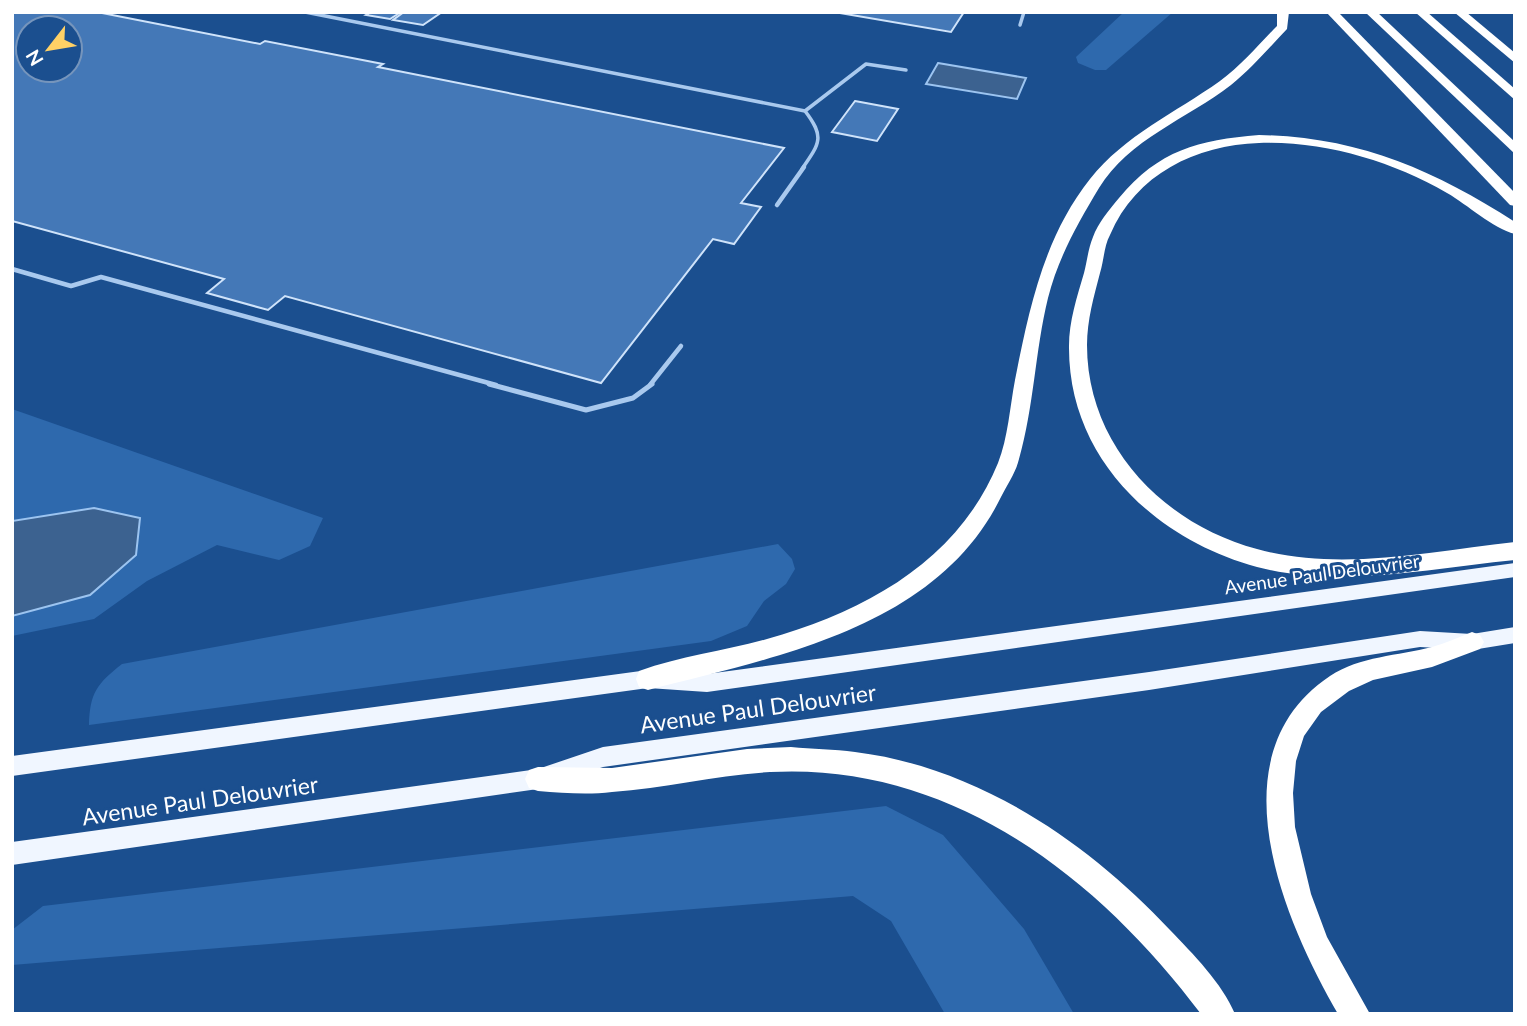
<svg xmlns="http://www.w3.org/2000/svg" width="1527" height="1026" viewBox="0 0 1527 1026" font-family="Lato,sans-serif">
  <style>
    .green { fill: #2e69ad }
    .water { fill: #3c6290; stroke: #9cc4f0; stroke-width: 2 }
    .building { fill: #4478b7; stroke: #cfe3fa; stroke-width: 2; fill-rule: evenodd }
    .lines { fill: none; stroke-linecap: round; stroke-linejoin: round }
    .service-far2 { stroke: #a9c9ee; stroke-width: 3.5 }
    .service-far1 { stroke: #a9c9ee; stroke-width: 4.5 }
    .service { stroke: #a9c9ee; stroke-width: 5 }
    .primary { fill: #f0f6ff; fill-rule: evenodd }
    .motorway { fill: #fff; fill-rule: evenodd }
    .labels { text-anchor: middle; stroke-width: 6; stroke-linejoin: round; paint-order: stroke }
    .street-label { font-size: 19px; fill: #fff; stroke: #1b4f8f }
    .near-street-label { font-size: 23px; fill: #fff; stroke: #1b4f8f }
  </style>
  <rect width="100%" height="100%" fill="#1b4f8f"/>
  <!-- green -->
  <g class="green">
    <path d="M 1124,12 L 1173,12 L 1106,70 L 1095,70 L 1078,63 L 1076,57 Z"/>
    <path d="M 12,409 L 323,518 L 310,546 L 279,560 L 217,545 L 147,581 L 94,619 L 12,636 L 12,616 L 90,595 L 94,508 L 12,521 Z"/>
    <path d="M 778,544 L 792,559 L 795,569 L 786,584 L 764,601 L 747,626 L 711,641 L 89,725 C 90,692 97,684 122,664 Z"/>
    <path d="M 886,806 L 943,835 L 1024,929 L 1074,1014 L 945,1014 L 891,921 L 853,896 L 12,965 L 12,930 L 43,906 Z"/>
  </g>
  <!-- water -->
  <g class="water">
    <path d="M 938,63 L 1026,78 L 1017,99 L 926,84 Z"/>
    <path d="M 94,508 L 140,518 L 136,555 L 90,595 L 12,616 L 12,521 Z"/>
  </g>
  <!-- building -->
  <g class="building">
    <path d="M 12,12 L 97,12 L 260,44 L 265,41 L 383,64 L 378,67 L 784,148 L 741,203 L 761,207 L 734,244 L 713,239 L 601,383 L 285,296 L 268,310 L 207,293 L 224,279 L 12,221 ZM 28,28 L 70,28 L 70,70 L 28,70 Z"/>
    <path d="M 371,12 L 401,12 L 390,19 L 366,15 Z"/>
    <path d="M 404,12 L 442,12 L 423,25 L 393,20 Z"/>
    <path d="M 834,12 L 964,12 L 951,32 Z"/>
    <path d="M 855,101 L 898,109 L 877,141 L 832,132 Z"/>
  </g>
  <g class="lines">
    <!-- service-far2 -->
    <g class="service-far2">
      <path d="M 305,12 L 805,111 C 825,137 820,143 802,169"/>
      <path d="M 1020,25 L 1024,12"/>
      <path d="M 805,111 L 866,64 L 906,70"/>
    </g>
    <!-- service-far1 -->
    <g class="service-far1">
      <path d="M 777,205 L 804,167"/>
      <path d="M 12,269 L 71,286 L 101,277 L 496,385"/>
      <path d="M 650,385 L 681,346"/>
    </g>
    <!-- service -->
    <path class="service" d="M 489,384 L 586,410 L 633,398 L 652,384"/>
    <!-- primary -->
    <g class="primary">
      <path d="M 1515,563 L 1515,577 L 707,692 L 648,688 L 12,776 L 12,756 L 648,670 L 707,674 Z"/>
      <path d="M 1515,627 L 1515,643 L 1472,650 L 1420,647 L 1149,690 L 603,767 L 538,789 L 12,865 L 12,842 L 538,769 L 603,747 L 1149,672 L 1420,631 L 1472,634 Z"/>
    </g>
    <!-- motorway -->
    <g class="motorway">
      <path d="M 1277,12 L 1289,12 L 1287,29 C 1269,48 1251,69 1231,85 C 1187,119 1129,139 1099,188 C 1078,223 1058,258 1048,298 C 1035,351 1034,407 1019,459 C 1016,472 1007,485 1001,497 C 937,628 776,657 648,690 L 639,687 L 636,679 L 639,671 C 681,656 725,651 767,639 C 866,611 958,561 998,463 C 1008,438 1010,406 1015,380 C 1029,309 1044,237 1090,179 C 1125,135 1175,113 1220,81 C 1241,66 1259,44 1277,26 Z"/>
      <path d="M 1326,12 L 1338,12 L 1515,193 L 1515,206 L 1510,205 Z"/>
      <path d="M 1365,12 L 1377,12 L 1515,142 L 1515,154 Z"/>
      <path d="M 1415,12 L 1427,12 L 1515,89 L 1515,100 Z"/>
      <path d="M 1454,12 L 1466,12 L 1515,53 L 1515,63 Z"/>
      <path d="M 1259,135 C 1358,137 1432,169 1515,222 L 1515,234 C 1492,228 1468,205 1447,193 C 1391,161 1325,141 1259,143 C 1196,145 1136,174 1110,235 C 1104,246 1104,260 1100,273 C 1094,296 1087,320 1087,345 C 1087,445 1163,524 1257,549 C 1341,572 1431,551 1515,542 L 1515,560 C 1430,568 1340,589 1257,567 C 1154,539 1068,457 1069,346 C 1069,321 1077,297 1084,273 C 1087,262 1088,249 1093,237 C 1098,223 1109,210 1119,198 C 1159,150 1198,140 1259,135 Z"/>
      <path d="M 1472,632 L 1480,635 L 1484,642 L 1480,649 L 1432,667 L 1373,680 L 1349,691 L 1321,712 L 1304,736 L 1296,761 L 1293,793 L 1295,827 L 1311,894 L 1327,937 L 1370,1014 L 1338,1014 C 1283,919 1213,754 1330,676 C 1360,656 1398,656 1432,647 C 1446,643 1459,637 1472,632 Z"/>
      <path d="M 791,747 C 812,749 834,749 855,752 C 977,767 1088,842 1170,930 C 1193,954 1222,983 1235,1014 L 1201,1014 C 1098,877 951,762 770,772 C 717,775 665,788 612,792 C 588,795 563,793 538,791 L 529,788 L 525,779 L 529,770 L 538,767 L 612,768 L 747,749 Z"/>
    </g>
  </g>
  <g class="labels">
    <!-- street labels -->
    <g class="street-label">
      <text transform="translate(1322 574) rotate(-8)" y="7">Avenue Paul Delouvrier</text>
    </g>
    <!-- near-street labels -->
    <g class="near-street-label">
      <text transform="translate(758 709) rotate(-8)" y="8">Avenue Paul Delouvrier</text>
      <text transform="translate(200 801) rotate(-8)" y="8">Avenue Paul Delouvrier</text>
    </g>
  </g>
  <!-- border -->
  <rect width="1527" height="1026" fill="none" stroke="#ffffff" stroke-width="28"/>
  <!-- north arrow -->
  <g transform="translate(49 49) rotate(239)"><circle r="33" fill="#1b4f8f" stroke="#7695bc" stroke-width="2"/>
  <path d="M0-5L12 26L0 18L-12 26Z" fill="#ffd166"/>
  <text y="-10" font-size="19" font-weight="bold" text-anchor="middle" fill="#ffffff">N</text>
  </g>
</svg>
